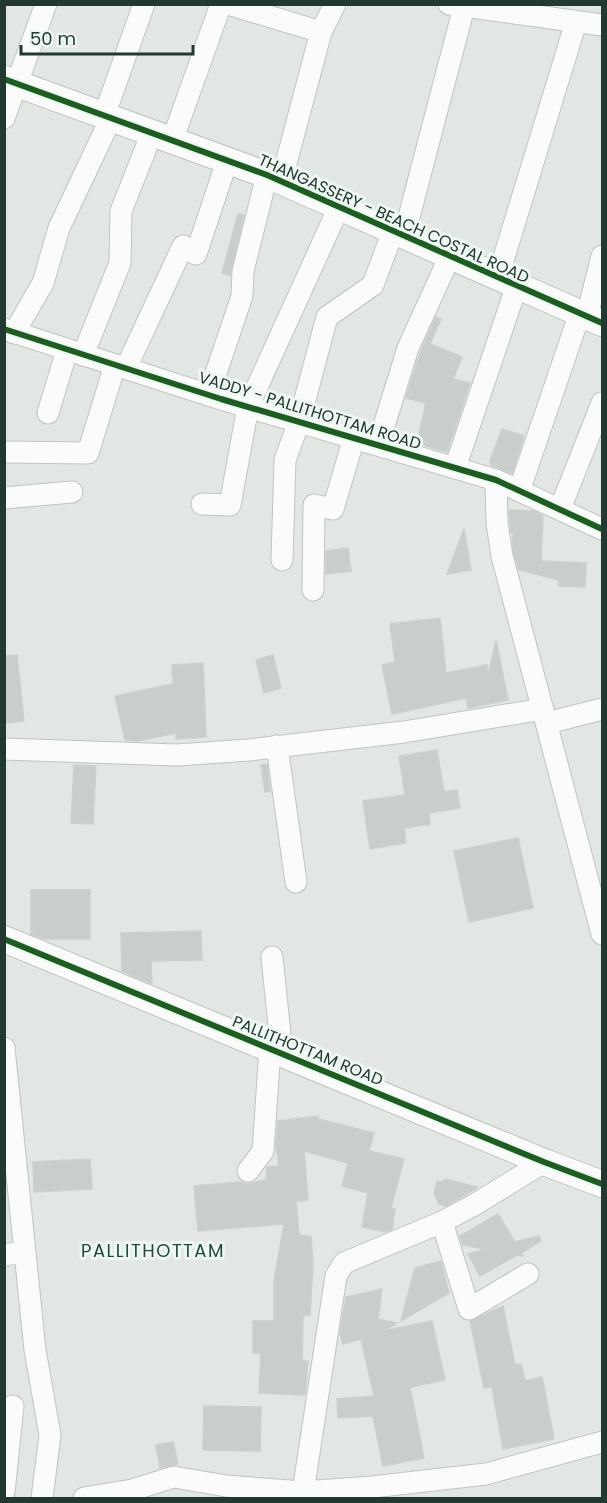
<svg xmlns="http://www.w3.org/2000/svg" width="607" height="1503" viewBox="0 0 607 1503" font-family="Poppins,sans-serif">
  <style>
    .building { fill: #c9cecb; stroke: #cbd0cd; stroke-width: 1.5 }
    .lines { fill: none; stroke-linecap: round; stroke-linejoin: round }
    .minor-casing { stroke: #bfc4c1; stroke-width: 23 }
    .tertiary-casing { stroke: #bfc4c1; stroke-width: 28 }
    .minor { stroke: #fbfbfb; stroke-width: 21 }
    .tertiary { stroke: #fbfbfb; stroke-width: 26 }
    .cycleway-casing { stroke: #eff7f2; stroke-width: 10 }
    .cycleway { stroke: #1b5e20; stroke-width: 6 }
    .labels { text-anchor: middle; stroke-width: 6; stroke-linejoin: round; paint-order: stroke }
    .street-label { font-size: 16px; fill: #213930; stroke: #eff7f2 }
    .neighbourhood-label { font-size: 18px; letter-spacing: 1.5px; fill: #1e4a3a; stroke: #eff7f2 }
  </style>
  <rect width="100%" height="100%" fill="#e2e7e4"/>
  <!-- building -->
  <g class="building">
    <path d="M 238,214 L 244,215 L 230,275 L 222,273 Z"/>
    <path d="M 436,317 L 441,319 L 430,344 L 462,357 L 453,379 L 470,383 L 447,452 L 417,443 L 426,403 L 406,398 L 420,353 Z"/>
    <path d="M 502,429 L 524,436 L 512,473 L 491,465 L 490,461 Z"/>
    <path d="M 509,510 L 534,511 L 543,516 L 541,561 L 586,563 L 585,587 L 559,586 L 559,580 L 519,570 L 514,553 L 512,540 L 514,533 L 511,533 Z"/>
    <path d="M 464,529 L 471,570 L 447,574 Z"/>
    <path d="M 348,548 L 351,571 L 326,574 L 326,551 Z"/>
    <path d="M 440,618 L 446,673 L 487,665 L 488,676 L 496,640 L 508,700 L 468,708 L 466,698 L 392,714 L 382,665 L 395,662 L 390,624 Z"/>
    <path d="M 17,655 L 24,721 L 4,723 L 4,656 Z"/>
    <path d="M 273,655 L 281,688 L 264,693 L 256,660 Z"/>
    <path d="M 203,663 L 206,737 L 176,739 L 176,733 L 138,741 L 125,740 L 115,696 L 173,684 L 172,665 Z"/>
    <path d="M 437,750 L 444,792 L 457,790 L 460,808 L 429,813 L 430,824 L 404,828 L 406,843 L 370,849 L 363,801 L 405,795 L 399,756 Z"/>
    <path d="M 267,764 L 270,791 L 265,792 L 261,765 Z"/>
    <path d="M 74,765 L 96,766 L 93,824 L 71,823 Z"/>
    <path d="M 518,838 L 533,908 L 469,922 L 454,851 Z"/>
    <path d="M 31,890 L 90,890 L 90,939 L 44,939 L 31,934 Z"/>
    <path d="M 201,931 L 202,960 L 151,961 L 152,984 L 122,971 L 121,933 Z"/>
    <path d="M 318,1116 L 318,1119 L 374,1133 L 369,1151 L 404,1159 L 391,1208 L 395,1209 L 392,1229 L 386,1232 L 362,1227 L 368,1193 L 342,1186 L 348,1163 L 304,1151 L 308,1200 L 296,1201 L 299,1235 L 311,1237 L 313,1264 L 310,1315 L 303,1315 L 302,1361 L 308,1361 L 305,1395 L 259,1393 L 261,1353 L 253,1353 L 253,1321 L 274,1321 L 274,1281 L 284,1224 L 198,1231 L 194,1186 L 241,1182 L 247,1184 L 266,1180 L 267,1167 L 279,1166 L 276,1145 L 278,1121 Z"/>
    <path d="M 90,1159 L 92,1189 L 34,1192 L 33,1162 Z"/>
    <path d="M 445,1179 L 477,1187 L 477,1188 L 446,1206 L 439,1204 L 434,1194 L 437,1181 L 443,1182 Z"/>
    <path d="M 498,1214 L 515,1242 L 539,1236 L 541,1241 L 521,1253 L 523,1256 L 517,1255 L 480,1276 L 468,1254 L 486,1249 L 463,1245 L 460,1236 Z"/>
    <path d="M 441,1261 L 449,1293 L 401,1321 L 415,1268 Z"/>
    <path d="M 382,1289 L 378,1319 L 397,1323 L 383,1331 L 432,1321 L 445,1380 L 410,1387 L 424,1458 L 383,1466 L 373,1416 L 338,1418 L 337,1399 L 374,1396 L 361,1339 L 343,1344 L 340,1333 L 346,1297 Z"/>
    <path d="M 503,1306 L 515,1365 L 521,1364 L 525,1381 L 542,1377 L 554,1439 L 503,1449 L 492,1387 L 484,1388 L 470,1321 Z"/>
    <path d="M 204,1406 L 261,1407 L 260,1451 L 203,1450 Z"/>
    <path d="M 173,1442 L 178,1464 L 160,1468 L 156,1445 Z"/>
  </g>
  <g class="lines">
    <defs>
      <g id="minor">
        <path d="M 228,4 L 321,32"/>
        <path d="M 449,4 L 602,25"/>
        <path d="M 104,116 L 144,4"/>
        <path d="M 4,118 L 46,4"/>
        <path d="M 172,141 L 221,4"/>
        <path d="M 281,182 L 321,32 L 335,4"/>
        <path d="M 404,236 L 464,7"/>
        <path d="M 498,277 L 576,22"/>
        <path d="M 587,316 L 602,256"/>
        <path d="M 4,329 L 221,399 L 496,480 L 602,529"/>
        <path d="M 14,333 L 43,283 L 59,228 L 111,118"/>
        <path d="M 83,355 L 120,263 L 121,211 L 152,133"/>
        <path d="M 126,368 L 183,246 L 196,254 L 227,161"/>
        <path d="M 209,394 L 242,296 L 243,271 L 267,175"/>
        <path d="M 48,413 L 67,350"/>
        <path d="M 378,445 L 408,348 L 450,256"/>
        <path d="M 4,452 L 88,453 L 115,365"/>
        <path d="M 455,468 L 517,285"/>
        <path d="M 496,480 L 497,523 L 502,556 L 602,934"/>
        <path d="M 519,491 L 580,313"/>
        <path d="M 4,498 L 72,492"/>
        <path d="M 202,504 L 230,505 L 248,407 L 339,207"/>
        <path d="M 560,509 L 602,403"/>
        <path d="M 282,560 L 285,460 L 299,422 L 327,317 L 373,285 L 393,231"/>
        <path d="M 313,590 L 314,505 L 333,509 L 354,438"/>
        <path d="M 547,723 L 602,709"/>
        <path d="M 277,746 L 296,882"/>
        <path d="M 4,749 L 177,755 L 249,750 L 404,732 L 543,709"/>
        <path d="M 272,957 L 282,1054"/>
        <path d="M 4,1048 L 35,1350 L 50,1435 L 42,1498"/>
        <path d="M 248,1171 L 263,1151 L 270,1049"/>
        <path d="M 442,1222 L 469,1309 L 528,1274"/>
        <path d="M 4,1255 L 24,1252"/>
        <path d="M 4,1492 L 13,1406"/>
        <path d="M 303,1492 L 336,1276 L 344,1263 L 442,1222 L 474,1205 L 544,1162"/>
        <path d="M 84,1498 L 132,1490 L 174,1477 L 226,1486 L 303,1492 L 372,1487 L 486,1474 L 602,1442"/>
      </g>
      <g id="tertiary">
        <path d="M 4,79 L 267,175 L 602,323"/>
        <path d="M 4,939 L 544,1162 L 602,1184"/>
      </g>
    </defs>
    <!-- minor casing -->
    <use href="#minor" class="minor-casing"/>
    <!-- tertiary casing -->
    <use href="#tertiary" class="tertiary-casing"/>
    <!-- minor -->
    <use href="#minor" class="minor"/>
    <!-- tertiary -->
    <use href="#tertiary" class="tertiary"/>
    <defs>
      <g id="cycleway">
        <path d="M 4,79 L 267,175 L 602,323"/>
        <path d="M 4,329 L 221,399 L 496,480 L 602,529"/>
        <path d="M 4,939 L 544,1162 L 602,1184"/>
      </g>
    </defs>
    <!-- cycleway casing -->
    <use href="#cycleway" class="cycleway-casing"/>
    <!-- cycleway -->
    <use href="#cycleway" class="cycleway"/>
  </g>
  <g class="labels">
    <!-- street labels -->
    <g class="street-label">
      <text transform="translate(394 218) rotate(24)" y="6">THANGASSERY - BEACH COSTAL ROAD</text>
      <text transform="translate(310 410) rotate(17)" y="6">VADDY - PALLITHOTTAM ROAD</text>
      <text transform="translate(308 1050) rotate(22)" y="6">PALLITHOTTAM ROAD</text>
    </g>
    <!-- neighbourhood labels -->
    <g class="neighbourhood-label">
      <text x="153" y="1257">PALLITHOTTAM</text>
    </g>
  </g>
  <!-- border -->
  <rect width="607" height="1503" fill="none" stroke="#213930" stroke-width="12"/>
  <!-- scale -->
  <path d="M21 45v9h172v-9" fill="none" stroke="#213930" stroke-width="3"/>
  <text x="30" y="45" font-size="18" fill="#213930" stroke="#eff7f2" stroke-width="4.5" paint-order="stroke">50 m</text>
</svg>
